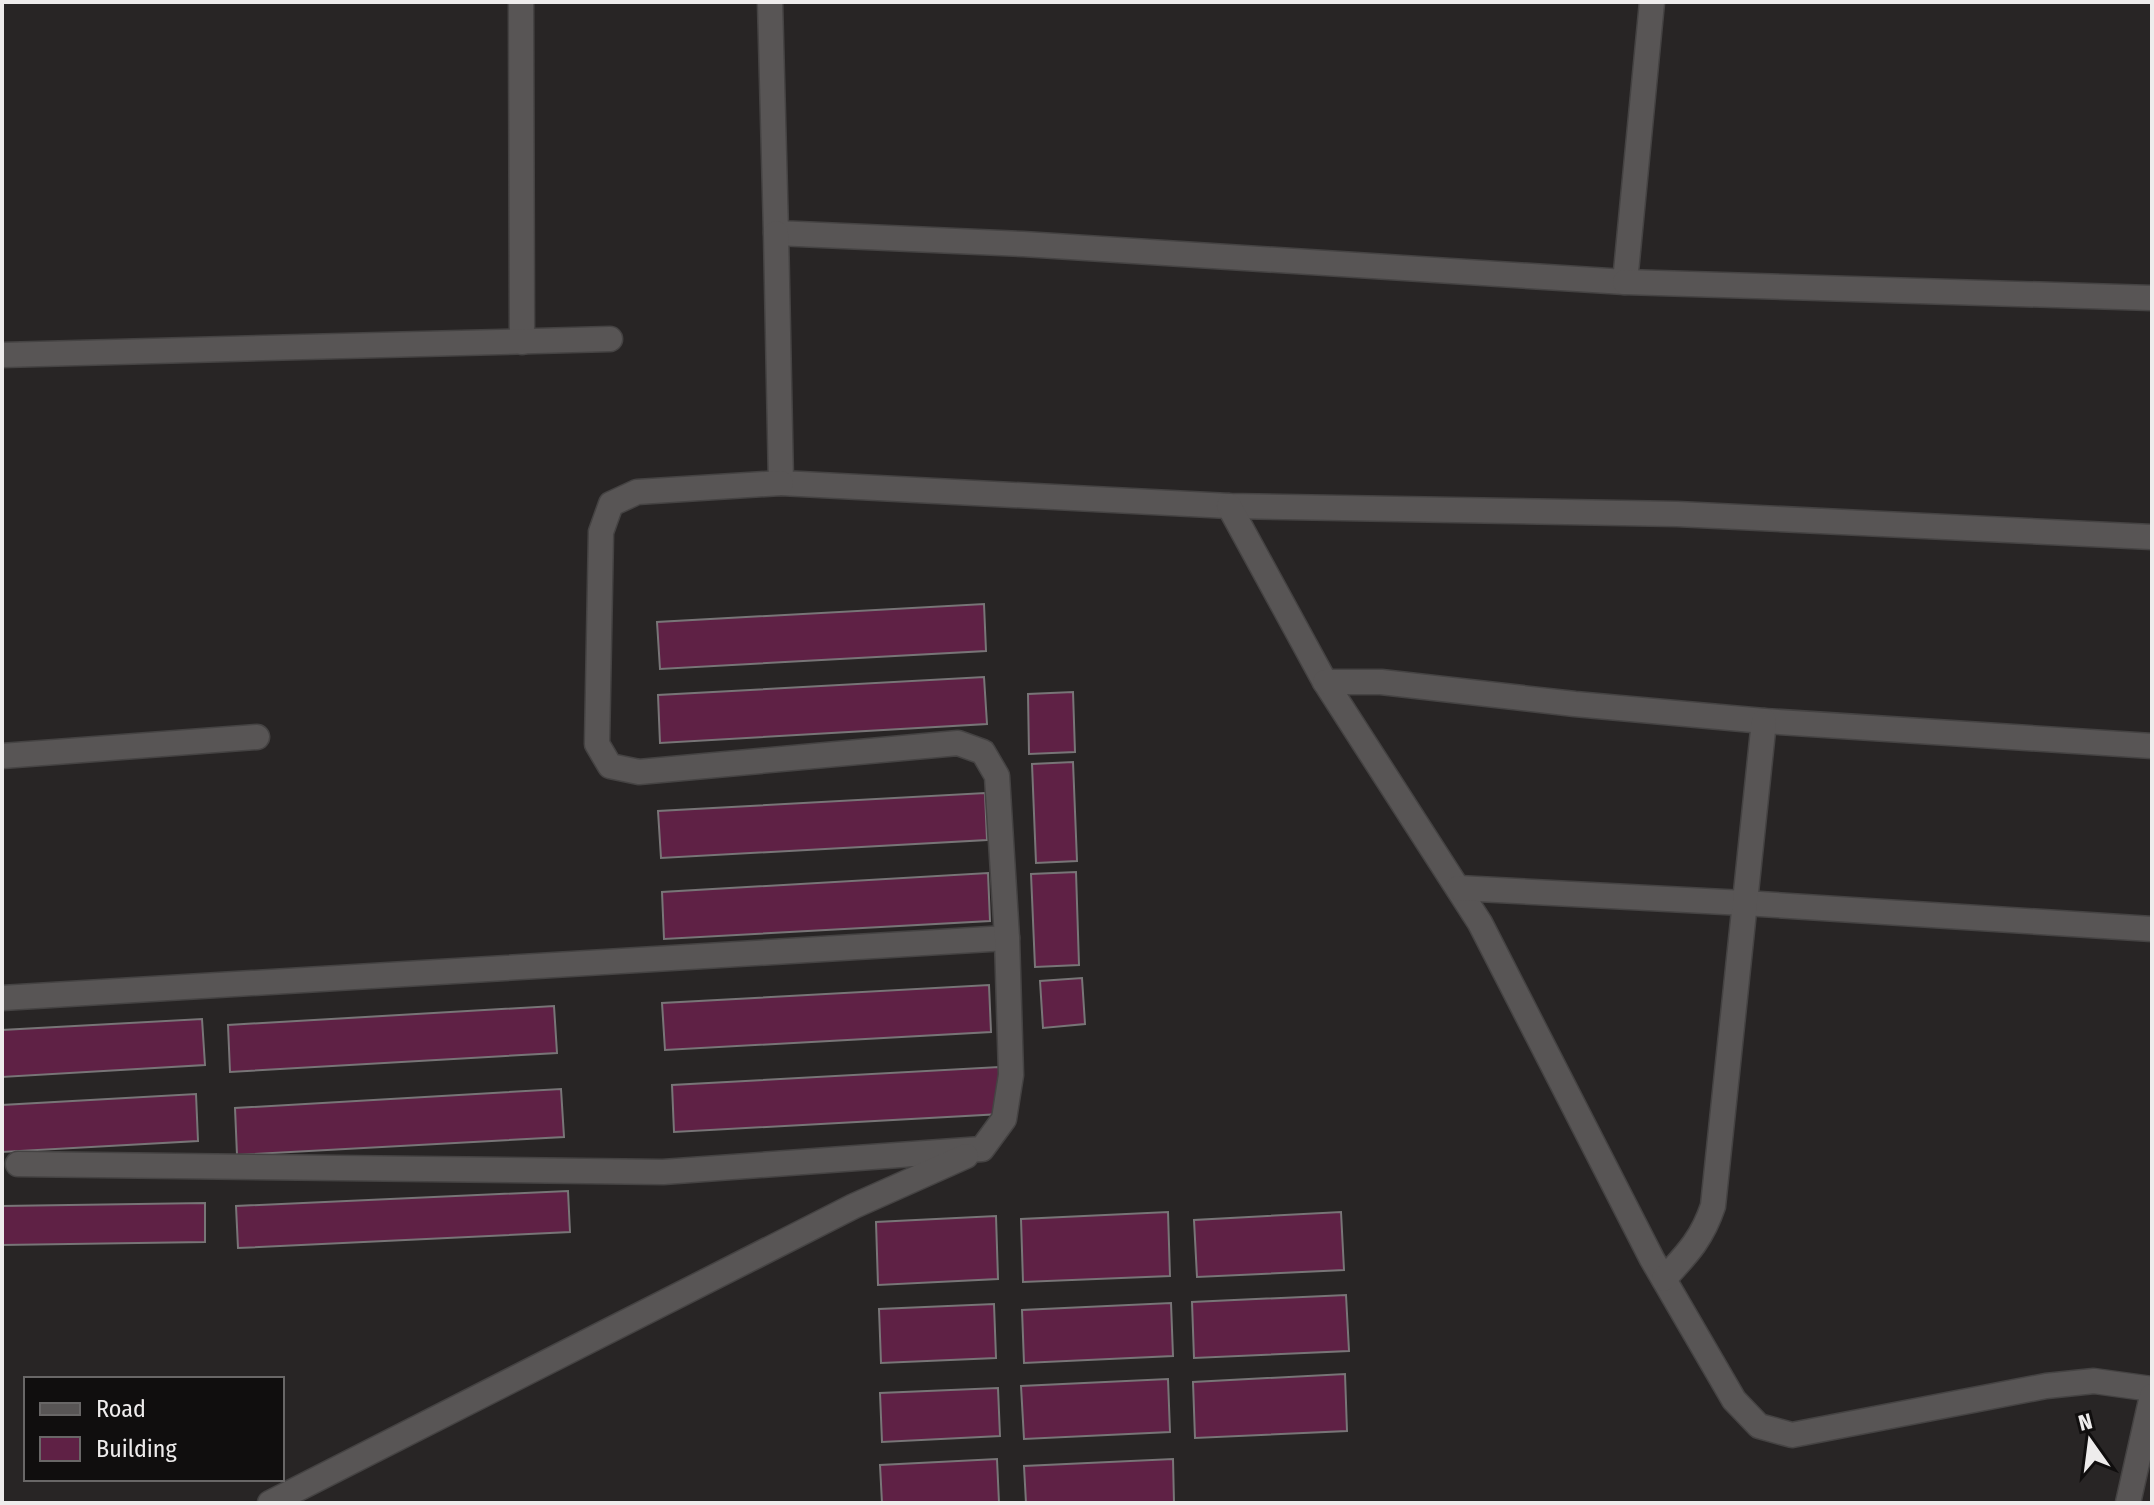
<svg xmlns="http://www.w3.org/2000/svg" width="2154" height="1505" viewBox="0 0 2154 1505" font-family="'Fira Sans Condensed',sans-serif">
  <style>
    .building { fill: #5f2145; stroke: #787577; stroke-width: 2 }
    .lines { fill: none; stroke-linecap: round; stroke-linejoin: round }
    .street-casing { stroke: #454343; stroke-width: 27 }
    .street { stroke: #585555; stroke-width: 24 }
  </style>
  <rect width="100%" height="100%" fill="#282525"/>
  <!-- building -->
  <g class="building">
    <path d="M 984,604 L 986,651 L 660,669 L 657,622 Z"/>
    <path d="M 984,677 L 987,724 L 660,743 L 658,695 Z"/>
    <path d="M 1073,692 L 1075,752 L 1029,754 L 1028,694 Z"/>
    <path d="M 1073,762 L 1077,861 L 1036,863 L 1032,764 Z"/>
    <path d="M 985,793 L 987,840 L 661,858 L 658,811 Z"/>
    <path d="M 1076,872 L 1079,965 L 1035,967 L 1031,874 Z"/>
    <path d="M 988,873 L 990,921 L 664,939 L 662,892 Z"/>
    <path d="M 1082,978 L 1085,1024 L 1043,1028 L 1040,981 Z"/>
    <path d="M 989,985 L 991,1032 L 665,1050 L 662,1003 Z"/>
    <path d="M 554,1006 L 557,1053 L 230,1072 L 228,1025 Z"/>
    <path d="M 202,1019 L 205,1065 L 2,1077 L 2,1030 Z"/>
    <path d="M 999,1067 L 1001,1114 L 674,1132 L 672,1085 Z"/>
    <path d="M 561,1089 L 564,1137 L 237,1155 L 235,1108 Z"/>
    <path d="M 196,1094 L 198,1141 L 2,1152 L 2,1105 Z"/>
    <path d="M 568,1191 L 570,1232 L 238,1248 L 236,1206 Z"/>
    <path d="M 205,1203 L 205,1242 L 2,1245 L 2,1206 Z"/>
    <path d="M 1168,1212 L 1170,1276 L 1023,1282 L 1021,1219 Z"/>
    <path d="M 1341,1212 L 1344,1270 L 1197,1277 L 1194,1220 Z"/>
    <path d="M 996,1216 L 998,1279 L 878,1285 L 876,1222 Z"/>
    <path d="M 1346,1295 L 1349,1351 L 1194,1358 L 1192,1302 Z"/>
    <path d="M 1171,1303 L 1173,1356 L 1024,1363 L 1022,1310 Z"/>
    <path d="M 994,1304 L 996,1358 L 881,1363 L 879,1309 Z"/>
    <path d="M 1345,1374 L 1347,1431 L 1195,1438 L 1193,1382 Z"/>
    <path d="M 1168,1379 L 1170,1432 L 1024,1439 L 1021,1386 Z"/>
    <path d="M 998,1388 L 1000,1436 L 882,1442 L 880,1393 Z"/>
    <path d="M 997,1459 L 999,1503 L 882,1503 L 880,1465 Z"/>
    <path d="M 1173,1459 L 1174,1503 L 1026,1503 L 1024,1466 Z"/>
  </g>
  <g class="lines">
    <defs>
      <g id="street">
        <path d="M 521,2 L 522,342"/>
        <path d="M 770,2 L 776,233 L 1023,244 L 1625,282 L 1652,2"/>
        <path d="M 776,233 L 781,483 L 1229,506 L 1677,514 L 2152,537"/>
        <path d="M 1625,282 L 2152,298"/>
        <path d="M 2,355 L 610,339"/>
        <path d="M 1229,506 L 1325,682 L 1480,923 L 1652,1259 L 1734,1400 L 1759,1426 L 1792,1435 L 2046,1386 L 2094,1381 L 2152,1389"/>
        <path d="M 1325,682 L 1381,682 L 1575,704 L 1764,721 L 2152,746"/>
        <path d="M 2,756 L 257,737"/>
        <path d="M 1458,888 L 1744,903 L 2152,929"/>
        <path d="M 2,998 L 1007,938"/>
        <path d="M 18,1164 L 663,1172 L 982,1149 L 1004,1119 L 1011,1075 L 1007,938 L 997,776 L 983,752 L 958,743 L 639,772 L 610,766 L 597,744 L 601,532 L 611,504 L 637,492 L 781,483"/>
        <path d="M 1664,1279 C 1687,1254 1702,1239 1713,1206 L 1764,721"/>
        <path d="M 270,1503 L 854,1206 L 966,1156"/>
        <path d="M 2128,1503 L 2152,1396"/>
      </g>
    </defs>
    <!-- street casing -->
    <use href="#street" class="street-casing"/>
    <!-- street -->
    <use href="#street" class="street"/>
  </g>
  <!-- border -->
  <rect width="2154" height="1505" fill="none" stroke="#eeecec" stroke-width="8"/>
  <!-- legend -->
  <rect x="24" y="1377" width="260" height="104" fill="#100e0e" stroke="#696767" stroke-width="2"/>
  <rect x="40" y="1403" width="40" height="12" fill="#585555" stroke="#696767" stroke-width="2"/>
  <text x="96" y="1417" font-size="24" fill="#eeecec">Road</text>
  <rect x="40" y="1437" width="40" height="24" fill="#5f2145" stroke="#696767" stroke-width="2"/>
  <text x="96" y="1457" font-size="24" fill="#eeecec">Building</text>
  <!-- north arrow -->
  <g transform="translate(2090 1441) rotate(346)" stroke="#100e0e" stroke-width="6" paint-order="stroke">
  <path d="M0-6L14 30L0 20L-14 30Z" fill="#eeecec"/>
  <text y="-12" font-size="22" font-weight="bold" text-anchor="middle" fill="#eeecec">N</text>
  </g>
</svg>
